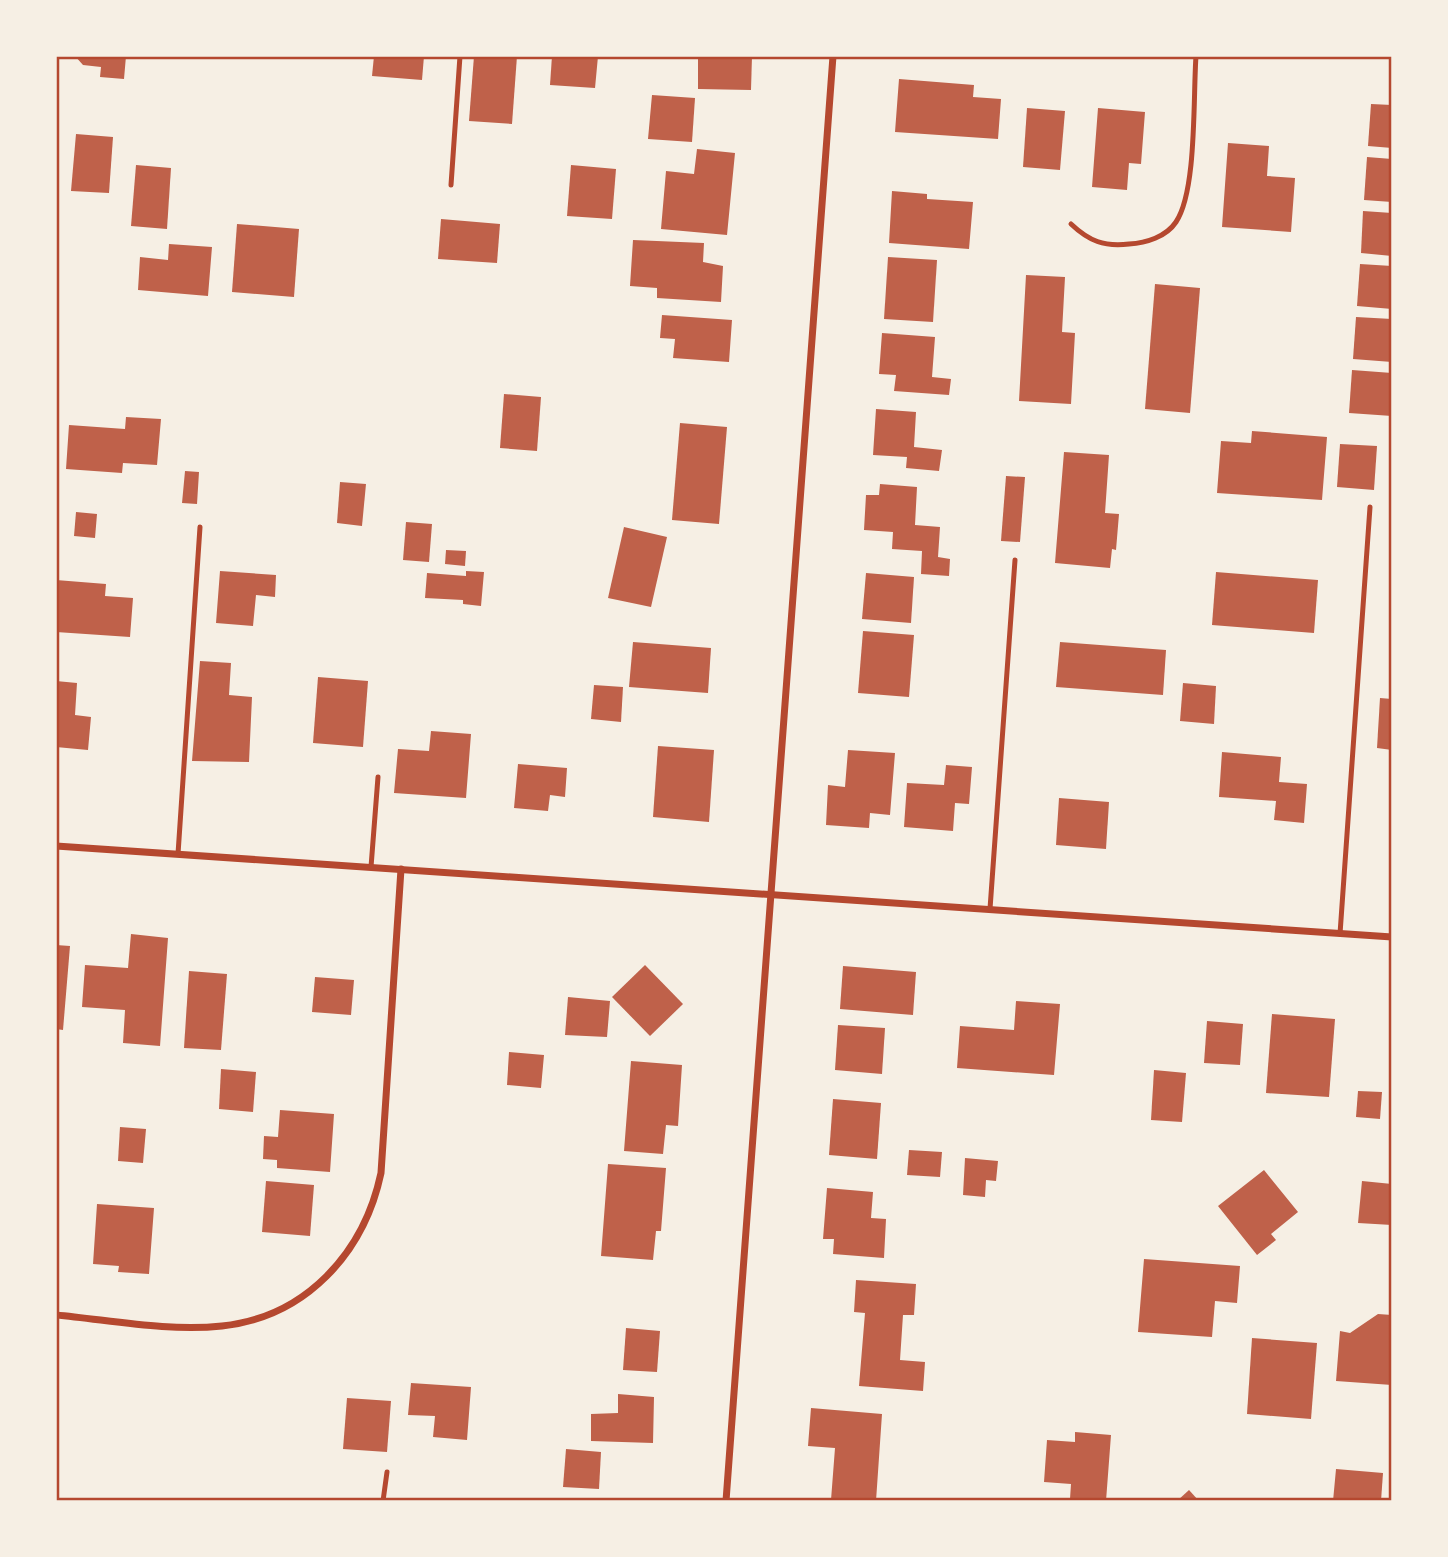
<svg xmlns="http://www.w3.org/2000/svg" width="1448" height="1557" viewBox="0 0 1448 1557" font-family="Montserrat,sans-serif">
  <style>
    .building { fill: #bf614a }
    .lines { fill: none; stroke-linecap: round; stroke-linejoin: round }
    .service { stroke: #b5482f; stroke-width: 5 }
    .minor { stroke: #b5482f; stroke-width: 7 }
    .neatline { fill: none; stroke: #b5482f; stroke-width: 2.5 }
  </style>
  <rect width="100%" height="100%" fill="#f6efe4"/>
  <!-- building -->
  <g class="building">
    <path d="M 75,56 L 126,56 L 124,79 L 100,77 L 101,67 L 83,65 Z"/>
    <path d="M 310,56 L 328,56 L 328,59 L 310,58 Z"/>
    <path d="M 374,56 L 424,56 L 422,80 L 372,76 Z"/>
    <path d="M 474,56 L 517,56 L 512,124 L 469,121 Z"/>
    <path d="M 552,56 L 598,56 L 595,88 L 550,85 Z"/>
    <path d="M 698,56 L 752,56 L 751,90 L 698,89 Z"/>
    <path d="M 899,79 L 974,85 L 973,97 L 1001,99 L 998,139 L 895,132 Z"/>
    <path d="M 652,95 L 695,98 L 692,142 L 648,139 Z"/>
    <path d="M 1371,104 L 1392,105 L 1392,148 L 1368,146 Z"/>
    <path d="M 1027,108 L 1065,111 L 1060,170 L 1023,167 Z"/>
    <path d="M 1098,108 L 1145,112 L 1141,164 L 1129,163 L 1127,190 L 1092,187 Z"/>
    <path d="M 76,134 L 113,137 L 109,193 L 71,191 Z"/>
    <path d="M 1228,143 L 1269,146 L 1267,176 L 1295,178 L 1291,232 L 1222,227 Z"/>
    <path d="M 697,149 L 735,153 L 727,235 L 661,229 L 666,171 L 694,174 Z"/>
    <path d="M 1367,157 L 1392,159 L 1392,202 L 1364,200 Z"/>
    <path d="M 136,165 L 171,168 L 167,229 L 131,226 Z"/>
    <path d="M 571,165 L 616,169 L 612,219 L 567,216 Z"/>
    <path d="M 892,191 L 927,194 L 927,199 L 973,202 L 969,249 L 889,243 Z"/>
    <path d="M 1363,211 L 1392,213 L 1392,256 L 1361,253 Z"/>
    <path d="M 441,219 L 500,224 L 497,263 L 438,259 Z"/>
    <path d="M 237,224 L 299,229 L 294,297 L 232,292 Z"/>
    <path d="M 633,240 L 704,243 L 703,262 L 723,266 L 721,302 L 657,298 L 657,288 L 630,286 Z"/>
    <path d="M 169,244 L 212,247 L 208,296 L 138,290 L 140,257 L 168,260 Z"/>
    <path d="M 888,257 L 937,260 L 933,322 L 884,319 Z"/>
    <path d="M 1360,264 L 1392,266 L 1392,309 L 1357,306 Z"/>
    <path d="M 1026,275 L 1065,277 L 1062,332 L 1075,333 L 1071,404 L 1019,401 Z"/>
    <path d="M 1155,284 L 1200,288 L 1190,413 L 1145,409 Z"/>
    <path d="M 662,315 L 732,320 L 729,362 L 673,358 L 675,339 L 660,338 Z"/>
    <path d="M 1356,317 L 1392,319 L 1392,362 L 1353,359 Z"/>
    <path d="M 882,333 L 935,337 L 932,377 L 951,379 L 949,395 L 894,391 L 896,375 L 879,374 Z"/>
    <path d="M 1352,370 L 1392,373 L 1392,416 L 1349,413 Z"/>
    <path d="M 504,394 L 541,397 L 537,451 L 500,448 Z"/>
    <path d="M 876,409 L 916,412 L 914,447 L 942,450 L 939,471 L 906,468 L 907,457 L 873,455 Z"/>
    <path d="M 126,417 L 161,419 L 157,465 L 123,463 L 122,473 L 66,469 L 69,425 L 125,429 Z"/>
    <path d="M 680,423 L 727,427 L 719,524 L 672,520 Z"/>
    <path d="M 1252,431 L 1327,437 L 1322,500 L 1217,493 L 1221,441 L 1251,443 Z"/>
    <path d="M 1340,444 L 1377,446 L 1374,490 L 1337,487 Z"/>
    <path d="M 1064,452 L 1109,455 L 1105,513 L 1119,514 L 1116,550 L 1112,549 L 1110,568 L 1055,563 Z"/>
    <path d="M 185,471 L 199,472 L 197,504 L 182,503 Z"/>
    <path d="M 1006,476 L 1025,477 L 1020,542 L 1001,541 Z"/>
    <path d="M 340,482 L 366,484 L 362,526 L 337,523 Z"/>
    <path d="M 880,484 L 917,487 L 915,525 L 940,527 L 938,557 L 950,559 L 949,576 L 921,574 L 922,551 L 892,549 L 893,532 L 864,530 L 866,495 L 879,495 Z"/>
    <path d="M 76,512 L 97,514 L 95,538 L 74,536 Z"/>
    <path d="M 406,522 L 432,524 L 429,562 L 403,560 Z"/>
    <path d="M 624,527 L 667,537 L 651,607 L 608,598 Z"/>
    <path d="M 446,550 L 466,551 L 465,566 L 445,564 Z"/>
    <path d="M 220,571 L 276,575 L 275,597 L 256,595 L 253,626 L 216,623 Z"/>
    <path d="M 466,571 L 484,572 L 481,606 L 463,604 L 463,600 L 425,598 L 427,573 L 466,576 Z"/>
    <path d="M 1216,572 L 1318,580 L 1314,633 L 1212,625 Z"/>
    <path d="M 866,573 L 914,577 L 911,623 L 862,619 Z"/>
    <path d="M 56,580 L 106,584 L 105,596 L 133,598 L 130,637 L 56,632 Z"/>
    <path d="M 863,631 L 914,635 L 909,697 L 858,693 Z"/>
    <path d="M 633,642 L 711,648 L 708,693 L 629,687 Z"/>
    <path d="M 1060,642 L 1166,650 L 1163,695 L 1056,687 Z"/>
    <path d="M 200,661 L 231,663 L 229,695 L 252,697 L 249,762 L 192,761 Z"/>
    <path d="M 318,677 L 368,681 L 363,747 L 313,743 Z"/>
    <path d="M 56,681 L 77,683 L 75,715 L 91,717 L 88,750 L 56,747 Z"/>
    <path d="M 1183,683 L 1216,686 L 1214,724 L 1180,721 Z"/>
    <path d="M 594,685 L 623,687 L 621,722 L 591,719 Z"/>
    <path d="M 1380,698 L 1392,699 L 1392,750 L 1377,748 Z"/>
    <path d="M 431,731 L 471,734 L 466,798 L 394,793 L 398,749 L 429,751 Z"/>
    <path d="M 658,746 L 714,750 L 709,822 L 653,817 Z"/>
    <path d="M 848,750 L 895,753 L 890,815 L 870,813 L 869,828 L 826,825 L 828,785 L 845,787 Z"/>
    <path d="M 1222,752 L 1281,757 L 1279,782 L 1307,784 L 1304,823 L 1274,820 L 1276,801 L 1219,797 Z"/>
    <path d="M 518,764 L 567,768 L 565,797 L 550,795 L 548,811 L 514,808 Z"/>
    <path d="M 946,765 L 972,767 L 969,804 L 955,803 L 953,831 L 904,827 L 907,783 L 944,785 Z"/>
    <path d="M 1059,798 L 1109,802 L 1106,849 L 1056,845 Z"/>
    <path d="M 131,934 L 168,938 L 160,1046 L 123,1043 L 125,1010 L 82,1007 L 85,965 L 128,968 Z"/>
    <path d="M 56,945 L 70,946 L 63,1030 L 56,1029 Z"/>
    <path d="M 645,965 L 683,1004 L 650,1036 L 612,997 Z"/>
    <path d="M 843,966 L 916,972 L 913,1015 L 840,1009 Z"/>
    <path d="M 189,971 L 227,974 L 221,1050 L 184,1048 Z"/>
    <path d="M 315,977 L 354,980 L 351,1015 L 312,1012 Z"/>
    <path d="M 568,997 L 610,1001 L 607,1037 L 565,1035 Z"/>
    <path d="M 1016,1001 L 1060,1004 L 1054,1075 L 957,1068 L 960,1026 L 1014,1030 Z"/>
    <path d="M 1272,1014 L 1335,1019 L 1329,1097 L 1266,1093 Z"/>
    <path d="M 1207,1021 L 1243,1024 L 1240,1065 L 1204,1063 Z"/>
    <path d="M 838,1025 L 885,1028 L 882,1074 L 835,1070 Z"/>
    <path d="M 509,1052 L 544,1055 L 541,1088 L 507,1085 Z"/>
    <path d="M 631,1061 L 682,1065 L 678,1126 L 666,1125 L 663,1154 L 624,1151 Z"/>
    <path d="M 221,1069 L 256,1072 L 253,1112 L 219,1109 Z"/>
    <path d="M 1154,1070 L 1186,1073 L 1182,1122 L 1151,1120 Z"/>
    <path d="M 1358,1091 L 1382,1092 L 1380,1119 L 1356,1117 Z"/>
    <path d="M 833,1099 L 881,1103 L 877,1159 L 829,1155 Z"/>
    <path d="M 280,1110 L 334,1114 L 330,1172 L 277,1168 L 277,1160 L 263,1159 L 264,1136 L 278,1137 Z"/>
    <path d="M 120,1127 L 146,1129 L 143,1163 L 118,1161 Z"/>
    <path d="M 909,1150 L 942,1152 L 940,1177 L 907,1175 Z"/>
    <path d="M 965,1158 L 998,1161 L 996,1181 L 986,1180 L 985,1197 L 963,1195 Z"/>
    <path d="M 608,1164 L 666,1168 L 661,1231 L 656,1231 L 653,1260 L 601,1256 Z"/>
    <path d="M 1264,1170 L 1298,1212 L 1271,1234 L 1276,1240 L 1257,1255 L 1218,1206 Z"/>
    <path d="M 266,1181 L 314,1185 L 310,1236 L 262,1232 Z"/>
    <path d="M 1362,1181 L 1392,1184 L 1392,1225 L 1358,1223 Z"/>
    <path d="M 827,1188 L 873,1192 L 871,1218 L 886,1219 L 884,1258 L 833,1254 L 834,1239 L 823,1239 Z"/>
    <path d="M 97,1204 L 154,1208 L 149,1274 L 118,1272 L 119,1266 L 93,1264 Z"/>
    <path d="M 1144,1259 L 1240,1266 L 1237,1303 L 1215,1301 L 1212,1337 L 1138,1332 Z"/>
    <path d="M 856,1280 L 916,1284 L 914,1315 L 903,1315 L 900,1360 L 925,1362 L 923,1391 L 859,1386 L 865,1313 L 854,1312 Z"/>
    <path d="M 1378,1314 L 1392,1315 L 1392,1385 L 1336,1381 L 1340,1331 L 1350,1333 Z"/>
    <path d="M 626,1328 L 660,1331 L 657,1372 L 623,1370 Z"/>
    <path d="M 1252,1338 L 1317,1343 L 1311,1419 L 1247,1414 Z"/>
    <path d="M 411,1383 L 471,1387 L 467,1440 L 433,1437 L 435,1416 L 408,1415 Z"/>
    <path d="M 618,1394 L 654,1397 L 653,1443 L 591,1441 L 591,1414 L 618,1413 Z"/>
    <path d="M 347,1398 L 391,1401 L 387,1452 L 343,1449 Z"/>
    <path d="M 811,1408 L 882,1414 L 876,1501 L 831,1500 L 835,1448 L 808,1446 Z"/>
    <path d="M 1075,1432 L 1111,1435 L 1106,1501 L 1070,1499 L 1071,1484 L 1044,1482 L 1047,1440 L 1075,1442 Z"/>
    <path d="M 566,1449 L 601,1452 L 599,1489 L 563,1487 Z"/>
    <path d="M 1336,1469 L 1383,1473 L 1381,1501 L 1333,1501 Z"/>
    <path d="M 1189,1490 L 1199,1501 L 1177,1501 Z"/>
  </g>
  <g class="lines">
    <!-- service -->
    <g class="service">
      <path d="M 451,185 L 460,56"/>
      <path d="M 1071,224 C 1089,241 1104,247 1129,244 C 1146,243 1166,237 1176,222 C 1197,191 1193,97 1196,56"/>
      <path d="M 178,854 L 200,527"/>
      <path d="M 371,867 L 378,777"/>
      <path d="M 990,909 L 1015,560"/>
      <path d="M 1340,934 L 1370,507"/>
      <path d="M 383,1501 L 387,1472"/>
    </g>
    <!-- minor -->
    <g class="minor">
      <path d="M 56,846 L 1392,937"/>
      <path d="M 56,1315 C 110,1320 169,1332 222,1326 C 306,1317 364,1253 381,1173 L 401,869"/>
      <path d="M 726,1501 L 833,56"/>
    </g>
  </g>
  <!-- border -->
  <rect width="1448" height="1557" fill="none" stroke="#f6efe4" stroke-width="116"/>
  <rect x="58" y="58" width="1332" height="1441" class="neatline"/>
</svg>
